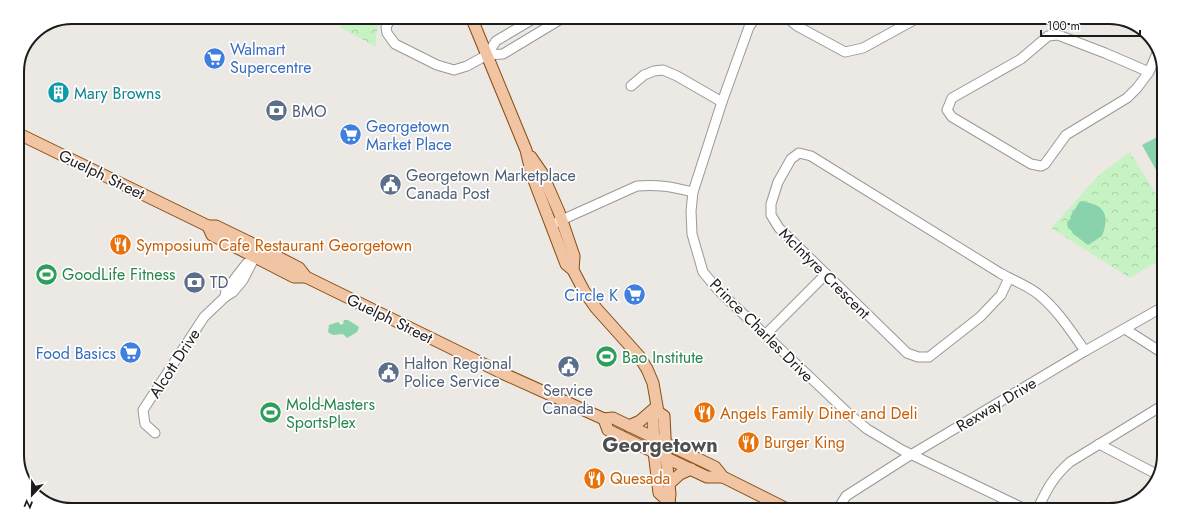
<svg xmlns="http://www.w3.org/2000/svg" width="1181" height="527" viewBox="0 0 1181 527" font-family="Jost,sans-serif">
  <style>
    .park { fill: url(#park-crowns) }
    .pitch { fill: #89d3ac }
    .lines { fill: none; stroke-linecap: round; stroke-linejoin: round }
    .minor-casing { stroke: #999; stroke-width: 11 }
    .major-casing { stroke: #854d10; stroke-width: 13 }
    .minor { stroke: #fff; stroke-width: 9 }
    .major { stroke: #f1c4a3; stroke-width: 11 }
    .labels { text-anchor: middle; stroke-width: 3.5; stroke-linejoin: round; paint-order: stroke }
    .shop-label { font-size: 16px; fill: #366cbe; stroke: #fff; text-anchor: start }
    .culture-label { font-size: 16px; fill: #0d838f; stroke: #fff; text-anchor: start }
    .service-label { font-size: 16px; fill: #4e5e75; stroke: #fff; text-anchor: start }
    .street-label { font-size: 16px; fill: #1c1c1c; stroke: #fff }
    .food-label { font-size: 16px; fill: #c56008; stroke: #fff; text-anchor: start }
    .leisure-label { font-size: 16px; fill: #27864d; stroke: #fff; text-anchor: start }
    .district-label { font-size: 20px; font-weight: bold; fill: #4f4f4f; stroke: #fff }
    .rim { fill: none; stroke: #1c1c1c; stroke-width: 2 }
  </style>
  <defs>
    <pattern id="park-crowns" width="20" height="18" patternUnits="userSpaceOnUse"><rect width="20" height="18" fill="#c7f3c4"/><path d="M2 6a3 3 0 1 1 6 0M12 15a3 3 0 1 1 6 0" fill="none" stroke="#aad0a8"/></pattern>
  </defs>
  <rect width="100%" height="100%" fill="#ece8e3"/>
  <!-- park -->
  <g class="park">
    <path d="M 344,18 L 382,18 C 376,28 376,35 376,47 L 340,27 Z"/>
    <path d="M 1130,152 L 1163,205 L 1162,259 L 1130,278 L 1051,228 L 1100,174 Z"/>
  </g>
  <!-- pitch -->
  <g class="pitch">
    <path d="M 1163,134 L 1163,166 L 1156,170 L 1142,145 Z"/>
    <path d="M 1080,201 C 1085,203 1089,202 1093,204 C 1109,209 1107,224 1102,236 L 1088,245 L 1072,233 L 1073,232 L 1068,228 L 1067,223 L 1071,218 L 1070,217 Z"/>
    <path d="M 344,320 L 348,320 L 359,327 L 357,332 L 347,338 L 343,334 L 333,335 L 328,332 L 329,325 L 338,322 L 341,325 L 343,324 Z"/>
  </g>
  <g class="lines">
    <defs>
      <g id="minor">
        <path d="M 391,18 L 386,27 L 387,33 L 395,44 L 437,65 L 454,70 L 467,66 L 487,55 L 503,54 L 561,19"/>
        <path d="M 754,20 L 749,27 L 722,102 L 693,192 L 691,211 L 692,234 L 703,272 L 719,291 L 850,415 L 867,429 L 902,450 L 1027,510"/>
        <path d="M 790,20 L 797,26 L 845,52 L 863,48 L 914,20"/>
        <path d="M 487,55 L 496,41 L 533,19"/>
        <path d="M 1149,72 L 1105,53 L 1058,35 L 1048,36 L 1021,59 L 952,98 L 947,110 L 952,117 L 1031,164 L 1041,166 L 1045,164 L 1066,135 L 1127,98 L 1137,88 L 1149,72 L 1158,51"/>
        <path d="M 631,86 L 644,75 L 654,71 L 663,70 L 677,76 L 722,102"/>
        <path d="M 555,223 L 637,186 C 659,184 672,187 693,192"/>
        <path d="M 1009,278 L 1001,295 L 980,317 L 929,357 L 918,357 L 907,353 L 779,228 L 771,215 L 771,204 L 778,182 L 791,159 L 799,153 L 811,156 L 1000,273 C 1012,280 1027,285 1038,294 C 1057,309 1071,331 1085,351"/>
        <path d="M 225,297 L 226,290 L 247,263"/>
        <path d="M 1125,329 L 1161,352"/>
        <path d="M 765,335 L 826,274"/>
        <path d="M 155,433 L 145,424 L 143,410 L 204,317 L 225,297 L 233,292 L 243,280 L 258,251"/>
        <path d="M 1099,444 L 1160,476"/>
        <path d="M 838,509 L 846,496 L 904,459 L 1085,351 L 1161,308"/>
        <path d="M 1037,510 C 1047,489 1053,477 1070,462 L 1160,407"/>
      </g>
      <g id="major">
        <path d="M 472,19 L 526,150 L 532,175 L 566,264 L 573,270 L 584,291 L 596,308 L 639,356 L 647,369 L 653,383 L 658,412 L 664,416 L 666,457 L 670,494 L 669,502"/>
        <path d="M 17,133 L 208,226 L 216,226 L 249,242 L 299,268 L 306,277 L 502,373 L 604,419 L 613,418 L 715,467 L 723,477 L 787,509"/>
        <path d="M 531,157 L 542,173 L 559,212 L 574,256 L 573,270"/>
        <path d="M 208,226 L 212,235 L 294,277 L 306,277"/>
        <path d="M 658,412 L 653,416 L 654,452 L 659,493 L 669,502 L 671,506"/>
        <path d="M 604,419 L 608,430 L 641,446 L 707,477 L 723,477"/>
        <path d="M 629,426 L 640,421 L 655,408"/>
        <path d="M 669,484 L 680,474 L 691,469"/>
      </g>
    </defs>
    <!-- minor casing -->
    <use href="#minor" class="minor-casing"/>
    <!-- major casing -->
    <use href="#major" class="major-casing"/>
    <!-- minor -->
    <use href="#minor" class="minor"/>
    <!-- major -->
    <use href="#major" class="major"/>
  </g>
  <!-- icons -->
  <defs>
    <symbol id="supermarket-disc" viewBox="-11 -11 22 22"><circle r="9.5" fill="#3f7fe0" stroke="#fff"/><path d="M-6-5.5h2.5l.6 2H6L4.5 2H-2.5L-4.4-4H-6ZM-1.5 3.2a1.3 1.3 0 1 0 .1 0ZM3 3.2a1.3 1.3 0 1 0 .1 0Z" fill="#fff"/></symbol>
    <symbol id="building-disc" viewBox="-11 -11 22 22"><circle r="9.5" fill="#0f9aa8" stroke="#fff"/><path d="M-4-6H4V6H1V3H-1V6H-4ZM-2.5-4.3h1.7v1.8h-1.7ZM.8-4.3h1.7v1.8H.8ZM-2.5-1h1.7V.8h-1.7ZM.8-1h1.7V.8H.8Z" fill="#fff"/></symbol>
    <symbol id="bank-disc" viewBox="-11 -11 22 22"><circle r="9.5" fill="#5c6f8a" stroke="#fff"/><path d="M-6-4H6V4H-6ZM0-2.3a2.3 2.3 0 1 0 0 4.6a2.3 2.3 0 1 0 0-4.6Z" fill="#fff"/></symbol>
    <symbol id="civic-disc" viewBox="-11 -11 22 22"><circle r="9.5" fill="#5c6f8a" stroke="#fff"/><path d="M-.6-6.5H3V-4.5H.6V-3L4-1V1h2V6H-6V1h2V-1L-.6-3ZM-1.2 2.5V6h2.4V2.5Z" fill="#fff"/></symbol>
    <symbol id="restaurant-disc" viewBox="-11 -11 22 22"><circle r="9.5" fill="#e8710a" stroke="#fff"/><path d="M-5-6h1v4h1v-4h1v4h1v-4h1v5L-1.5 .5V6h-2V.5L-5-1ZM5-6V6H3V1.5H1.5Q1.5-4 5-6Z" fill="#fff"/></symbol>
    <symbol id="stadium-disc" viewBox="-11 -11 22 22"><circle r="9.5" fill="#2e9e5b" stroke="#fff"/><path d="M0-5a6.5 5 0 1 0 0 10a6.5 5 0 1 0 0-10ZM-3.5-1.8h7v3.6h-7Z" fill="#fff"/></symbol>
  </defs>
  <g fill-rule="evenodd">
    <use href="#supermarket-disc" x="202" y="46" width="25" height="25"/>
    <use href="#building-disc" x="46" y="80" width="25" height="25"/>
    <use href="#bank-disc" x="264" y="98" width="25" height="25"/>
    <use href="#supermarket-disc" x="338" y="122" width="25" height="25"/>
    <use href="#civic-disc" x="378" y="172" width="25" height="25"/>
    <use href="#restaurant-disc" x="108" y="232" width="25" height="25"/>
    <use href="#stadium-disc" x="34" y="262" width="25" height="25"/>
    <use href="#bank-disc" x="182" y="270" width="25" height="25"/>
    <use href="#supermarket-disc" x="622" y="282" width="25" height="25"/>
    <use href="#supermarket-disc" x="118" y="340" width="25" height="25"/>
    <use href="#stadium-disc" x="594" y="344" width="25" height="25"/>
    <use href="#civic-disc" x="556" y="354" width="25" height="25"/>
    <use href="#civic-disc" x="376" y="360" width="25" height="25"/>
    <use href="#stadium-disc" x="258" y="400" width="25" height="25"/>
    <use href="#restaurant-disc" x="692" y="400" width="25" height="25"/>
    <use href="#restaurant-disc" x="736" y="430" width="25" height="25"/>
    <use href="#restaurant-disc" x="582" y="466" width="25" height="25"/>
  </g>
  <g class="labels">
    <!-- shop labels -->
    <g class="shop-label">
      <text x="230" y="55">Walmart<tspan x="230" dy="18">Supercentre</tspan></text>
      <text x="366" y="132">Georgetown<tspan x="366" dy="18">Market Place</tspan></text>
      <text x="618" y="301" text-anchor="end">Circle K</text>
      <text x="116" y="359" text-anchor="end">Food Basics</text>
    </g>
    <!-- culture labels -->
    <g class="culture-label">
      <text x="74" y="99">Mary Browns</text>
    </g>
    <!-- service labels -->
    <g class="service-label">
      <text x="292" y="117">BMO</text>
      <text x="406" y="181">Georgetown Marketplace<tspan x="406" dy="18">Canada Post</tspan></text>
      <text x="210" y="288">TD</text>
      <text x="404" y="369">Halton Regional<tspan x="404" dy="18">Police Service</tspan></text>
      <text x="568" y="396" text-anchor="middle">Service<tspan x="568" dy="18">Canada</tspan></text>
    </g>
    <!-- street labels -->
    <g class="street-label">
      <text transform="translate(102 174) rotate(26)" y="6">Guelph Street</text>
      <text transform="translate(825 273) rotate(45)" y="6">McIntyre Crescent</text>
      <text transform="translate(390 318) rotate(26)" y="6">Guelph Street</text>
      <text transform="translate(762 330) rotate(45)" y="6">Prince Charles Drive</text>
      <text transform="translate(174 363) rotate(-57)" y="6">Alcott Drive</text>
      <text transform="translate(996 404) rotate(-31)" y="6">Rexway Drive</text>
    </g>
    <!-- food labels -->
    <g class="food-label">
      <text x="136" y="251">Symposium Cafe Restaurant Georgetown</text>
      <text x="720" y="419">Angels Family Diner and Deli</text>
      <text x="764" y="448">Burger King</text>
      <text x="610" y="484">Quesada</text>
    </g>
    <!-- leisure labels -->
    <g class="leisure-label">
      <text x="62" y="280">GoodLife Fitness</text>
      <text x="622" y="363">Bao Institute</text>
      <text x="286" y="410">Mold-Masters<tspan x="286" dy="18">SportsPlex</tspan></text>
    </g>
    <!-- district labels -->
    <g class="district-label">
      <text x="660" y="452">Georgetown</text>
    </g>
  </g>
  <!-- crop -->
  <path d="M0 0H1181V527H0ZM72 24H1109A48 48 0 0 1 1157 72V455A48 48 0 0 1 1109 503H72A48 48 0 0 1 24 455V72A48 48 0 0 1 72 24Z" fill="#fff" fill-rule="evenodd"/>
  <path class="rim" d="M72 24H1109A48 48 0 0 1 1157 72V455A48 48 0 0 1 1109 503H72A48 48 0 0 1 24 455V72A48 48 0 0 1 72 24Z"/>
  <!-- north arrow -->
  <g transform="translate(32 495) rotate(202)" stroke="#ffffff" stroke-width="3" paint-order="stroke">
  <path d="M0-3L7 15L0 10L-7 15Z" fill="#1c1c1c"/>
  <text y="-6" font-size="11" font-weight="bold" text-anchor="middle" fill="#1c1c1c">N</text>
  </g>
  <!-- scale -->
  <path d="M1041 30v6h99v-6" fill="none" stroke="#1c1c1c" stroke-width="2"/>
  <text x="1047" y="30" font-size="12" fill="#1c1c1c" stroke="#ffffff" stroke-width="3" paint-order="stroke">100 m</text>
</svg>
